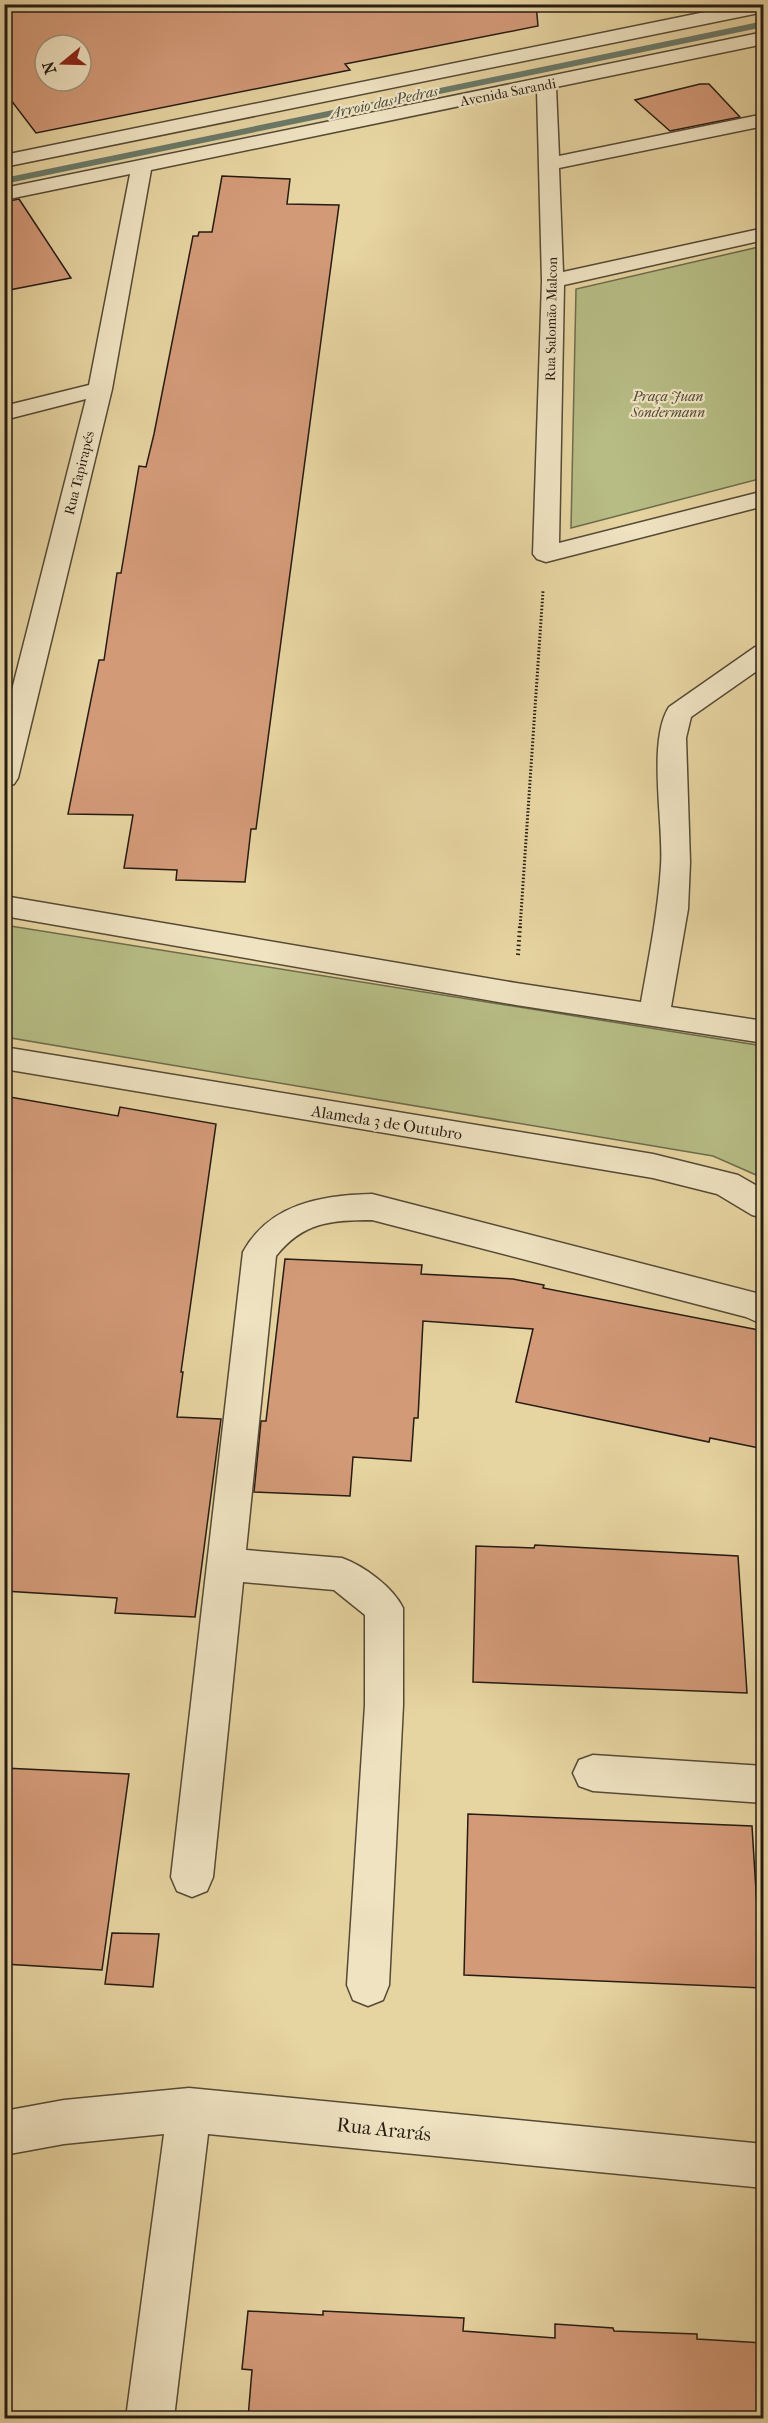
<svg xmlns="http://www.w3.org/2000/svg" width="768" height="2423" viewBox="0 0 768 2423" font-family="'IM FELL French Canon',serif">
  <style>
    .green { fill: #b6bc84; stroke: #6e6c4c; stroke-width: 1.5 }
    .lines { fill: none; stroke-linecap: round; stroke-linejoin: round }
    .stream { fill: #697a69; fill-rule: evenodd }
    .building { fill: #d39a78; stroke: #251c13; stroke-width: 1.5; fill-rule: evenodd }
    .minor-casing { stroke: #554a36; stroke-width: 3 }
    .path-far1 { stroke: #251c13; stroke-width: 3; stroke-dasharray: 1.5 2; stroke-linecap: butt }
    .path { stroke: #251c13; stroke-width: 4; stroke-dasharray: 1.5 3; stroke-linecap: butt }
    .minor { fill: #efe3c2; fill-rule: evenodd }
    .labels { text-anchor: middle; stroke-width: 4.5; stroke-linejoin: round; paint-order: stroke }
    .far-street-label { font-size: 14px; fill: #251c13; stroke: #efe3c2 }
    .far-park-label { font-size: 14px; font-style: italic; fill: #504c35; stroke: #efe3c2 }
    .far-water-label { font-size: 15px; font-style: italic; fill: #474b3e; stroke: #efe3c2 }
    .street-label { font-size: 16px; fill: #251c13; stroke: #efe3c2 }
    .near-street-label { font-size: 20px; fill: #251c13; stroke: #efe3c2 }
  </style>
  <rect width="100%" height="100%" fill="#e6d4a1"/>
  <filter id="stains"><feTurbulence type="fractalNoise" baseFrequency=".00333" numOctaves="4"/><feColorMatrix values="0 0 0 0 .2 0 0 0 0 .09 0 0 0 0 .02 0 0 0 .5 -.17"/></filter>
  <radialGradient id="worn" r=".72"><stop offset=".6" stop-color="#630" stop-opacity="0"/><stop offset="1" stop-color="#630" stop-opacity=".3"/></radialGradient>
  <!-- green -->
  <g class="green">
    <path d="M 763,246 L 763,478 L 571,528 L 576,289 Z"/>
    <path d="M 4,925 L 763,1046 L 763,1178 L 713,1156 L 5,1037 Z"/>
  </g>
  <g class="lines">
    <!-- stream -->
    <path class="stream" d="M 764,21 L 764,27 L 4,184 L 4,178 Z"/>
  </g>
  <!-- building -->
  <g class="building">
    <path d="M 39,4 L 536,4 L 538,26 L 345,64 L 350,70 L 36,133 L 4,91 L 4,11 ZM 45,45 L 81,45 L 81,81 L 45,81 Z"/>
    <path d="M 700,84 L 709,84 L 740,117 L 670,131 L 635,100 Z"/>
    <path d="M 222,176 L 290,179 L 287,204 L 339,205 L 256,829 L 251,829 L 245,882 L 176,880 L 177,870 L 124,868 L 133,815 L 68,814 L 99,660 L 104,660 L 117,573 L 121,573 L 139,466 L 146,467 L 154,434 L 193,236 L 198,236 L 199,232 L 212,232 Z"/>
    <path d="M 19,199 L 71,278 L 4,291 L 4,202 Z"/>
    <path d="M 4,1096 L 118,1116 L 120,1107 L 216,1124 L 181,1372 L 183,1372 L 177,1417 L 221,1419 L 195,1617 L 115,1613 L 117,1598 L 4,1591 Z"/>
    <path d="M 285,1259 L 422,1265 L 421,1274 L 513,1279 L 544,1285 L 543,1288 L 764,1331 L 764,1449 L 710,1438 L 709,1442 L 516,1402 L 533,1329 L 423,1321 L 418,1418 L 414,1418 L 411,1461 L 353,1457 L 350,1496 L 254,1492 L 261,1421 L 266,1421 Z"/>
    <path d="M 535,1545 L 738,1556 L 747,1693 L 473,1682 L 476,1546 L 534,1548 Z"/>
    <path d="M 4,1768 L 129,1774 L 102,1970 L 4,1964 Z"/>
    <path d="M 468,1814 L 752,1826 L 762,1988 L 464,1975 Z"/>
    <path d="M 112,1933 L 159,1934 L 153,1987 L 105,1984 Z"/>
    <path d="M 248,2311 L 323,2315 L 323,2311 L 464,2318 L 463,2331 L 555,2338 L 555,2324 L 613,2328 L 614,2331 L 697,2334 L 697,2339 L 764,2343 L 764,2418 L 248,2418 L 252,2370 L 242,2369 Z"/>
  </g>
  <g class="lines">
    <defs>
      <g id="minor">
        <path d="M 744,4 L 764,4 L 764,12 L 4,167 L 4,155 Z"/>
        <path d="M 764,32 L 764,44 L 556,87 L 559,156 L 764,114 L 764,126 L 559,168 L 563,272 L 764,228 L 764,240 L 564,285 L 559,543 L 764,491 L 764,506 L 546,562 L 537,559 L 533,554 L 542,281 L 537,90 L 151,170 L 112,389 L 18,778 L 14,784 L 4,787 L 4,721 L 86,399 L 4,420 L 4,406 L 89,385 L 130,174 L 4,200 L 4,188 Z"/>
        <path d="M 764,645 L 764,666 L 691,717 L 686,738 L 690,862 L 688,909 L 671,1007 L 764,1021 L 764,1043 L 516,1005 L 4,916 L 4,896 L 516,983 L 641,1002 C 649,957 658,912 661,866 C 664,824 647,741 669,707 L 755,647 Z"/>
        <path d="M 4,1047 L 653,1154 L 738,1175 L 764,1190 L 764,1218 L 752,1215 L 717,1194 L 653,1178 L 4,1069 Z"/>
        <path d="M 372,1194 L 764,1295 L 764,1325 L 746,1317 L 372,1220 C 331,1220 303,1222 276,1256 L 246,1550 L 342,1558 C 364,1566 393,1587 403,1608 L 403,1705 L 389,1985 L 383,2000 L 368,2006 L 353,2000 L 347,1985 L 365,1705 L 365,1615 L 334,1590 L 243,1582 L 213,1877 L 207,1891 L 192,1897 L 177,1891 L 171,1877 L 243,1252 C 269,1204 322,1195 372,1194 Z"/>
        <path d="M 593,1755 L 764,1766 L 764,1803 L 593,1791 L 579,1786 L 573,1773 L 579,1760 Z"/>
        <path d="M 189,2088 L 764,2144 L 764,2188 L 208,2134 L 174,2418 L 126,2418 L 164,2134 L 64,2144 L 4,2155 L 4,2111 L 64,2100 Z"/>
      </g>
    </defs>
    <!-- minor casing -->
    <use href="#minor" class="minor-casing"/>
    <!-- path-far1 -->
    <path class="path-far1" d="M 520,928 L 543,591"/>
    <!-- path -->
    <path class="path" d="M 518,955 L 520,926"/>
    <!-- minor -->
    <use href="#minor" class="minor"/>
  </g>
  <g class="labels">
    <!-- far-street labels -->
    <g class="far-street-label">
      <text transform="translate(508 92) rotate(-11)" y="5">Avenida Sarandi</text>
      <text transform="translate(551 319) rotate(-89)" y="5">Rua Salomão Malcon</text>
      <text transform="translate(79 473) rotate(-76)" y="5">Rua Tapirapés</text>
    </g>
    <!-- far-park labels -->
    <g class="far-park-label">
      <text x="668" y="401">Praça Juan<tspan x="668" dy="16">Sondermann</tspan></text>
    </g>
    <!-- far-water labels -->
    <g class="far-water-label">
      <text transform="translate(384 102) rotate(-12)" y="5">Arroio das Pedras</text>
    </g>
    <!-- street labels -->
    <g class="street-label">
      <text transform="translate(387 1122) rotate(9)" y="6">Alameda 3 de Outubro</text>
    </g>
    <!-- near-street labels -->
    <g class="near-street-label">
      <text transform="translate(384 2129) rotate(6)" y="7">Rua Ararás</text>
    </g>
  </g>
  <!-- margin -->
  <rect width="768" height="2423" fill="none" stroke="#e6d4a1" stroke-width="24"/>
  <rect x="6" y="6" width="756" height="2411" fill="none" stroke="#251c13" stroke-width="3"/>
  <rect x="12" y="12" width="744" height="2399" fill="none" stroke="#251c13" stroke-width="1.5"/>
  <!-- north arrow -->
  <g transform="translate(63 63) rotate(251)"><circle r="28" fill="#efe3c2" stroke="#9e937c" stroke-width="1.5"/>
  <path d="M0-4.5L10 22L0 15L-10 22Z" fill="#8f2418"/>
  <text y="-9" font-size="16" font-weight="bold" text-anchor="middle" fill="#251c13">N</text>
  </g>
  <rect width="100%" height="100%" filter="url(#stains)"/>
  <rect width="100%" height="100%" fill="url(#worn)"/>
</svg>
